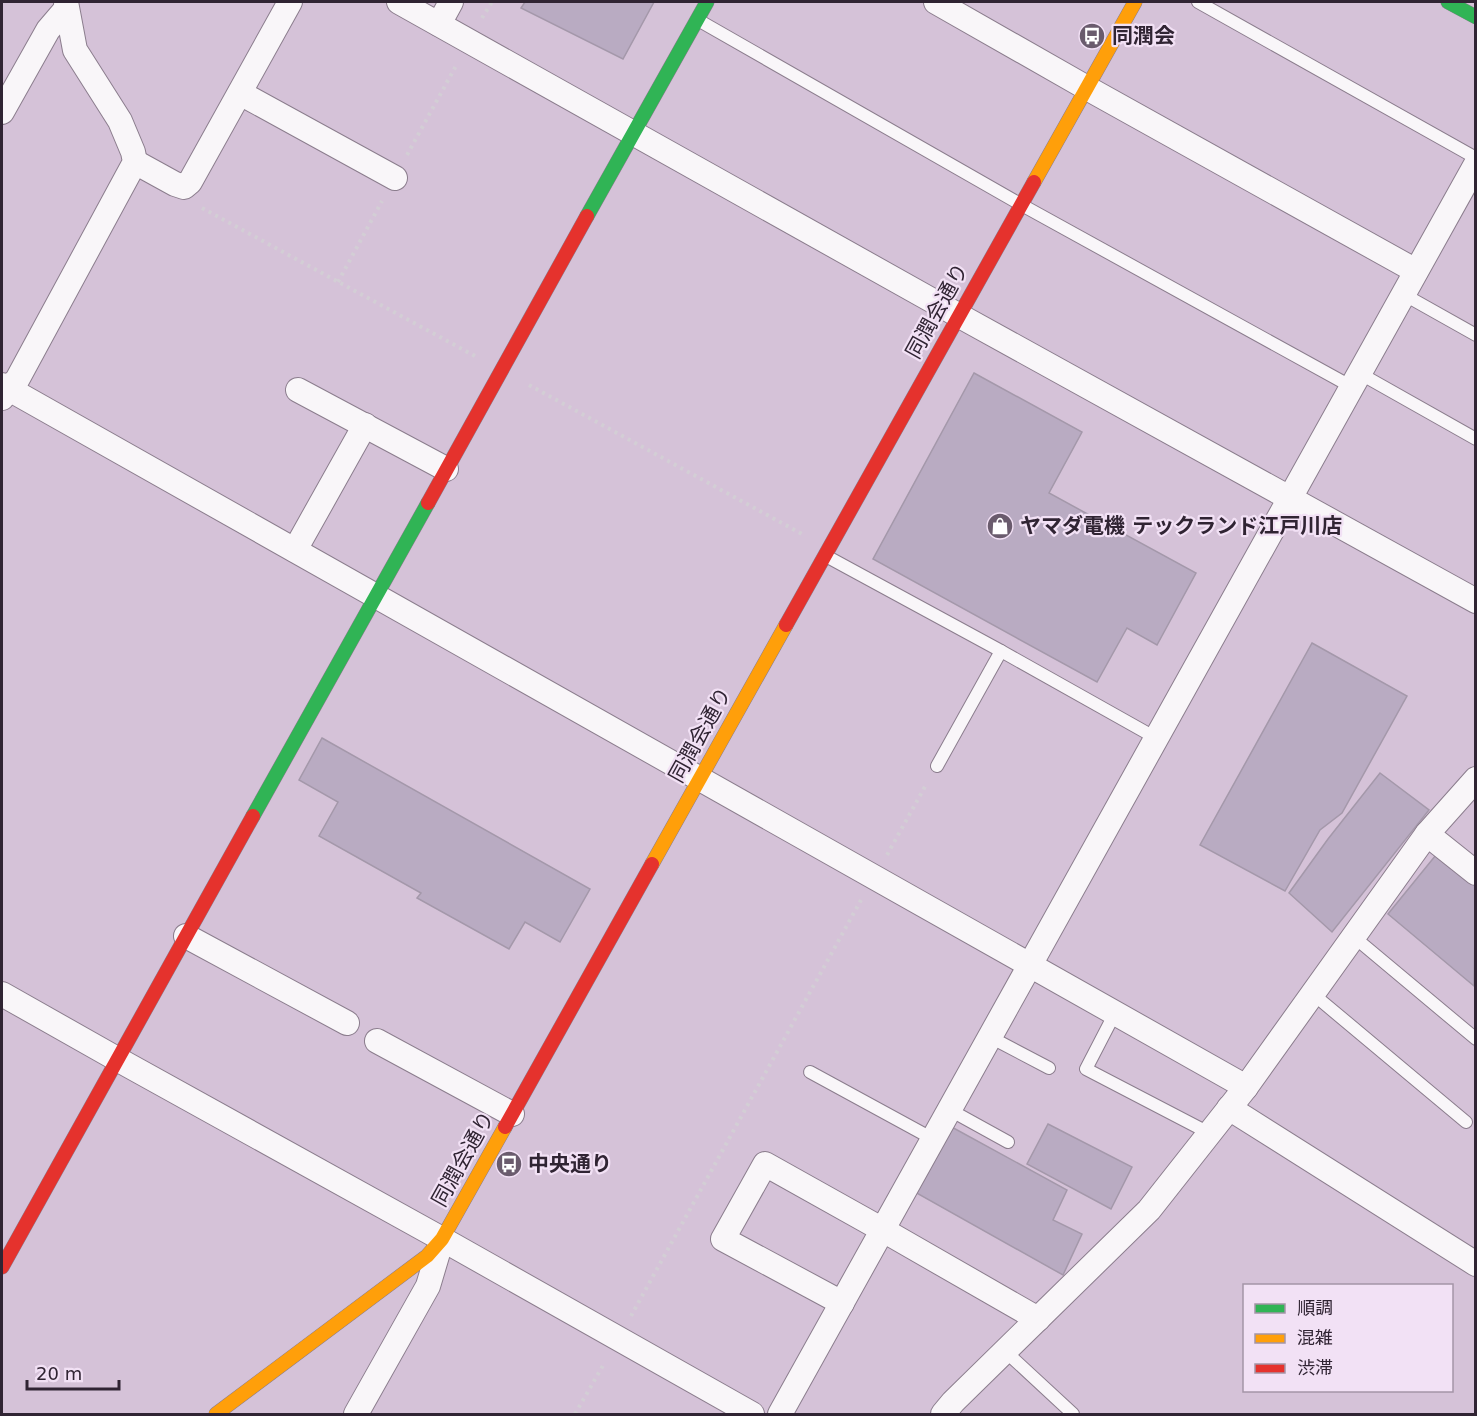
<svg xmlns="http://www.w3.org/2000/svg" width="1477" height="1416" viewBox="0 0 1477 1416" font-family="'DejaVu Sans','Noto Sans JP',sans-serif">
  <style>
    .building { fill: #b9abc2; stroke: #a498aa; stroke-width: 1.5 }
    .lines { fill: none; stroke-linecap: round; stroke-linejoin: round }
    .lane-casing { stroke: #8b7d8d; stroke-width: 14 }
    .street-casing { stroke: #8b7d8d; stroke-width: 26 }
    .fast-casing { stroke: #8b7d8d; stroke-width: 15 }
    .slow-casing { stroke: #8b7d8d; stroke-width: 15 }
    .jam-casing { stroke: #8b7d8d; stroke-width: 15 }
    .path { stroke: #d3ced5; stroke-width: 4; stroke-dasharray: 3 4.5; stroke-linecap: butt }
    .lane { stroke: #f9f6f9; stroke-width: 12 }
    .street { stroke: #f9f6f9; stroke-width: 24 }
    .fast { stroke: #30b455; stroke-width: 14 }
    .slow { stroke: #ff9f0a; stroke-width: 14 }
    .jam { stroke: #e5322d; stroke-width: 14 }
    .labels { text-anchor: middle; stroke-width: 4.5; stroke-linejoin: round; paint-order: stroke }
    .poi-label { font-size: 21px; font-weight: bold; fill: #302433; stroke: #f2e1f5; text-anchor: start }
    .street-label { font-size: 21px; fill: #302433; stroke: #f2e1f5 }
  </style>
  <rect width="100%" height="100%" fill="#d5c2d8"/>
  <!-- building -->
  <g class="building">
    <path d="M 525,2 L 654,2 L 623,59 L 521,8 Z"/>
    <path d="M 974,373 L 1082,432 L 1049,493 L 1196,573 L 1157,645 L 1127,628 L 1097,682 L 873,559 Z"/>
    <path d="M 1312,643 L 1407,696 L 1342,813 L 1320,830 L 1285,891 L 1200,845 Z"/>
    <path d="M 322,738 L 590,889 L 560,942 L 525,922 L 509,949 L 417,898 L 421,893 L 319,836 L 338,802 L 299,780 Z"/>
    <path d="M 1380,773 L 1429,810 L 1332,932 L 1289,893 L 1328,839 Z"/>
    <path d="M 1440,850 L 1476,879 L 1474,986 L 1388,914 Z"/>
    <path d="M 1048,1124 L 1132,1167 L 1111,1209 L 1027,1164 Z"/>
    <path d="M 948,1125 L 1067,1190 L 1053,1220 L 1082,1234 L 1063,1275 L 913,1191 Z"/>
  </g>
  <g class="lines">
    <defs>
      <g id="lane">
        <path d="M 1198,2 L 1476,158"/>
        <path d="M 698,20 L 1020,204 L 1352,387"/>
        <path d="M 1403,294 L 1476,335"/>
        <path d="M 1359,373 L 1476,439"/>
        <path d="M 826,556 L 1001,651"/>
        <path d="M 937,766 L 1001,651 L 1156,738"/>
        <path d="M 1354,937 L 1476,1039"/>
        <path d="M 1313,994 L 1466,1122"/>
        <path d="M 1115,1013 L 1086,1069 L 1209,1133"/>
        <path d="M 990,1037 L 1049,1068"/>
        <path d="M 810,1072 L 933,1139"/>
        <path d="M 950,1110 L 1008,1142"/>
        <path d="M 1005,1351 L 1073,1414"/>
      </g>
      <g id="street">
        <path d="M 399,2 L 958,315 L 1476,601"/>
        <path d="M 936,2 L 1087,88 L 1416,271"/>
        <path d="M 439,24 L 451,2"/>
        <path d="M 240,93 L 395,178"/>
        <path d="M 2,112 L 48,30 L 66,9"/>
        <path d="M 135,162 L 175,184 L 184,187 L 190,182 L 290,2"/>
        <path d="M 2,385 L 1246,1087"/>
        <path d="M 298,390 L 446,469"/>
        <path d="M 2,398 L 8,388 L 17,380 L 135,162 L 133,152 L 120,121 L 75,50 L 66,2"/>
        <path d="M 295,550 L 365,425"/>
        <path d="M 1427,834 L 1476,873"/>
        <path d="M 186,936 L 347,1023"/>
        <path d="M 2,994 L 117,1059 L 442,1239 L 428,1286 L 356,1414"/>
        <path d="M 377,1041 L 512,1114"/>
        <path d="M 1229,1108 L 1476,1264"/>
        <path d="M 442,1239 L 752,1414"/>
        <path d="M 842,1303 L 723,1239 L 765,1164 L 883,1230 L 1038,1319"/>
        <path d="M 780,1414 L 1476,164"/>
        <path d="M 943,1414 L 953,1402 L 1149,1210 L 1246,1087 L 1427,834 L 1476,779"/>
      </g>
      <g id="fast">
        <path d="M 1448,2 L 1476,17"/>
        <path d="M 587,216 L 707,2"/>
        <path d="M 253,816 L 428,503"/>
      </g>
      <g id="slow">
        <path d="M 1034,182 L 1135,2"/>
        <path d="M 652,864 L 786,625"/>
        <path d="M 216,1414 L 427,1256 L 442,1239 L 505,1127"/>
      </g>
      <g id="jam">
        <path d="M 428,503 L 587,216"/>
        <path d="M 786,625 L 1034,182"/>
        <path d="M 505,1127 L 652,864"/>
        <path d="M 2,1267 L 253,816"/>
      </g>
    </defs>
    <!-- lane casing -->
    <use href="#lane" class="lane-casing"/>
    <!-- street casing -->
    <use href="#street" class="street-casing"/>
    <!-- fast casing -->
    <use href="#fast" class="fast-casing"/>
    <!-- slow casing -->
    <use href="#slow" class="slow-casing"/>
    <!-- jam casing -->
    <use href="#jam" class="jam-casing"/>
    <!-- path -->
    <g class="path">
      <path d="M 482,18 L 492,2"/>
      <path d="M 407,155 L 457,64"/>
      <path d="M 202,208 L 475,356"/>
      <path d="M 338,282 L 382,201"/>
      <path d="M 529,385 L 802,534"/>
      <path d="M 887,855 L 927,783"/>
      <path d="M 631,1316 L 861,900"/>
      <path d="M 575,1414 L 605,1362"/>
    </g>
    <!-- lane -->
    <use href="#lane" class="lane"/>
    <!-- street -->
    <use href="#street" class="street"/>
    <!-- fast -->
    <use href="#fast" class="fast"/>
    <!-- slow -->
    <use href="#slow" class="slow"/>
    <!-- jam -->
    <use href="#jam" class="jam"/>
  </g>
  <!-- icons -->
  <defs>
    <symbol id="bus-disc" viewBox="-11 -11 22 22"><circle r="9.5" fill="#6a5b6d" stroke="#f2e1f5"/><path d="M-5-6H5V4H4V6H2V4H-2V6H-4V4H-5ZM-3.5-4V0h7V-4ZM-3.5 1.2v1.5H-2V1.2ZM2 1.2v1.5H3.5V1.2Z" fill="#fff"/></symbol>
    <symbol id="shop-disc" viewBox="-11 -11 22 22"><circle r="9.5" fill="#6a5b6d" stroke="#f2e1f5"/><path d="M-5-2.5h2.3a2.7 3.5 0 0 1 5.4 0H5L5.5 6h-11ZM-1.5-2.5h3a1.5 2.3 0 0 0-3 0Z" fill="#fff"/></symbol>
  </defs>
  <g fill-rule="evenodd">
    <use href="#bus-disc" x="1077" y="21" width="30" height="30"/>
    <use href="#shop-disc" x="985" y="511" width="30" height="30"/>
    <use href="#bus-disc" x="494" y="1149" width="30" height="30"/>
  </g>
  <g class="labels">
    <!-- poi labels -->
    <g class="poi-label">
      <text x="1112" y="43">同潤会</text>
      <text x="1020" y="533">ヤマダ電機 テックランド江戸川店</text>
      <text x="528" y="1171">中央通り</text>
    </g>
    <!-- street labels -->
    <g class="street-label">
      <text transform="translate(937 311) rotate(-61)" y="7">同潤会通り</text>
      <text transform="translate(700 735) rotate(-61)" y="7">同潤会通り</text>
      <text transform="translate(463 1159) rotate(-61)" y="7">同潤会通り</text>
    </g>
  </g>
  <!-- border -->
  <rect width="1477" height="1416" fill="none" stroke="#302433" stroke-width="6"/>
  <!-- legend -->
  <rect x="1243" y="1284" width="210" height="108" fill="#f2e1f5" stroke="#a495a7" stroke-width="1.5"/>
  <rect x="1255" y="1304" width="30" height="9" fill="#30b455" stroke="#a495a7" stroke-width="1.5"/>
  <text x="1297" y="1314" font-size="18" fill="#302433">順調</text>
  <rect x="1255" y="1334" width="30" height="9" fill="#ff9f0a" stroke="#a495a7" stroke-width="1.5"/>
  <text x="1297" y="1344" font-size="18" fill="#302433">混雑</text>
  <rect x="1255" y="1364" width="30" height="9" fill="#e5322d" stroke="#a495a7" stroke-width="1.5"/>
  <text x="1297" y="1374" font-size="18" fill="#302433">渋滞</text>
  <!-- scale -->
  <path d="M27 1380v9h92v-9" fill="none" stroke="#302433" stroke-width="3"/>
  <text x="36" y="1380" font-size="18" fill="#302433" stroke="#f2e1f5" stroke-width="4.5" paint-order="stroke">20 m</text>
</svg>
